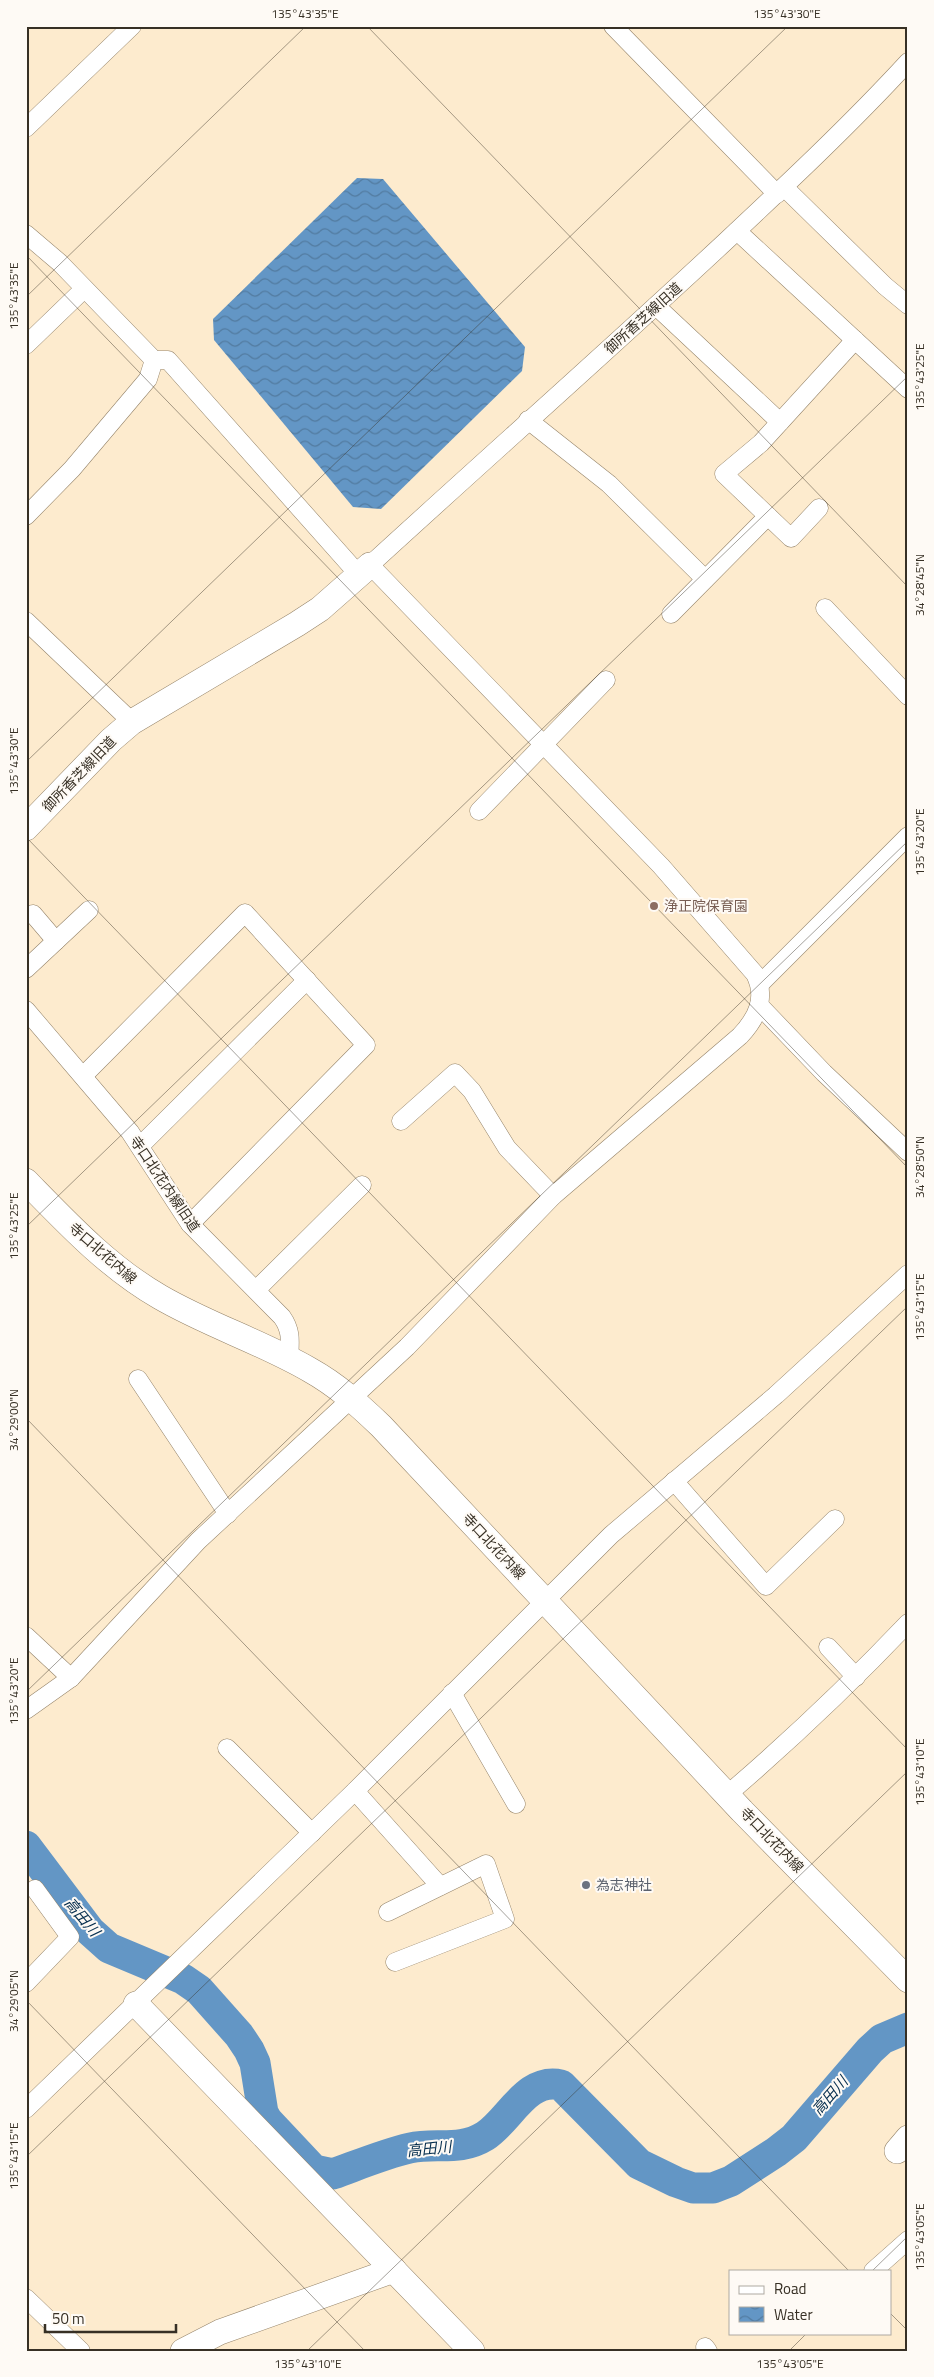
<svg xmlns="http://www.w3.org/2000/svg" width="934" height="2377" viewBox="0 0 934 2377" font-family="'Titillium Web','Noto Sans JP',sans-serif">
  <style>
    .water { fill: url(#water-waves) }
    .lines { fill: none; stroke-linecap: round; stroke-linejoin: round }
    .river { stroke: #6396c5; stroke-width: 31 }
    .street-casing { stroke: #95846a; stroke-width: 19 }
    .secondary-casing { stroke: #95846a; stroke-width: 26 }
    .street { stroke: #fff; stroke-width: 18 }
    .secondary { stroke: #fff; stroke-width: 25 }
    .ticks { fill: none; stroke: #373025; stroke-width: 1; stroke-opacity: 0.45 }
    .education-dot { fill: #8d6e63; stroke: #fefaf5; stroke-width: 2 }
    .worship-dot { fill: #6b7280; stroke: #fefaf5; stroke-width: 2 }
    .labels { text-anchor: middle; stroke-width: 4; stroke-linejoin: round; paint-order: stroke }
    .street-label { font-size: 14px; fill: #373025; stroke: #fefaf5 }
    .education-label { font-size: 14px; fill: #785e54; stroke: #fefaf5; text-anchor: start }
    .worship-label { font-size: 14px; fill: #5b616d; stroke: #fefaf5; text-anchor: start }
    .water-label { font-size: 15px; font-style: italic; fill: #062e4e; stroke: #fefaf5 }
    .neatline { fill: none; stroke: #373025; stroke-width: 2 }
    .ticks-label { font-size: 12px; text-anchor: middle; fill: #373025 }
  </style>
  <defs>
    <pattern id="water-waves" width="16" height="10" patternUnits="userSpaceOnUse" patternTransform="scale(1.25)"><rect width="16" height="10" fill="#6396c5"/><path d="M0 5q4-4 8 0t8 0" fill="none" stroke="#527ba0"/></pattern>
  </defs>
  <rect width="100%" height="100%" fill="#fdebce"/>
  <!-- water -->
  <path class="water" d="M 357,178 L 383,179 L 525,347 L 522,371 L 381,509 L 353,507 L 214,340 L 213,319 Z"/>
  <g class="lines">
    <!-- river -->
    <path class="river" d="M 26,1846 L 90,1931 L 109,1948 L 183,1979 L 199,1990 L 239,2035 L 249,2050 L 255,2063 L 263,2113 L 267,2120 L 314,2170 L 333,2174 C 358,2165 384,2154 410,2148 C 436,2142 459,2152 485,2136 C 510,2120 526,2077 561,2085 L 639,2164 L 676,2182 L 693,2188 L 713,2188 L 731,2181 L 776,2152 L 794,2138 L 870,2050 L 882,2039 L 908,2028"/>
    <defs>
      <g id="street">
        <path d="M 613,26 L 777,194"/>
        <path d="M 26,128 L 132,26"/>
        <path d="M 784,187 L 885,286 L 908,305"/>
        <path d="M 737,231 L 908,389"/>
        <path d="M 26,234 L 60,263 L 154,360 L 148,379 L 72,469 L 26,516"/>
        <path d="M 656,306 L 780,422"/>
        <path d="M 26,345 L 84,289"/>
        <path d="M 154,360 L 168,360 L 359,575"/>
        <path d="M 528,420 L 609,484 L 705,579"/>
        <path d="M 819,508 L 791,538 L 724,474 L 761,443 L 855,340"/>
        <path d="M 825,608 L 908,696"/>
        <path d="M 671,614 L 768,516"/>
        <path d="M 26,621 L 132,722"/>
        <path d="M 479,811 L 606,680"/>
        <path d="M 33,914 L 56,941"/>
        <path d="M 26,969 L 89,910"/>
        <path d="M 760,984 L 908,836"/>
        <path d="M 759,1005 L 824,1073 L 908,1152"/>
        <path d="M 26,1010 L 130,1132 L 190,1224 L 282,1317 C 292,1331 290,1342 289,1359"/>
        <path d="M 83,1076 L 245,913 L 366,1045 L 190,1224"/>
        <path d="M 401,1121 L 455,1073 L 472,1091 L 507,1148 L 553,1196"/>
        <path d="M 140,1146 L 307,980"/>
        <path d="M 256,1290 L 362,1185"/>
        <path d="M 138,1379 L 228,1514"/>
        <path d="M 674,1481 L 766,1586 L 835,1519"/>
        <path d="M 26,1636 L 71,1678"/>
        <path d="M 828,1647 L 856,1677"/>
        <path d="M 452,1693 L 516,1804"/>
        <path d="M 26,1710 L 71,1678 L 198,1541 L 407,1347 L 553,1196 L 740,1036 C 757,1018 767,998 755,974 L 661,866 L 370,565 C 488,457 608,351 725,242 C 787,184 850,125 908,62"/>
        <path d="M 227,1748 L 312,1833"/>
        <path d="M 355,1791 L 440,1886"/>
        <path d="M 728,1794 C 792,1739 850,1684 908,1623"/>
        <path d="M 388,1912 L 486,1864 L 505,1919 L 395,1962"/>
        <path d="M 26,1983 L 70,1937 L 35,1889"/>
        <path d="M 26,2109 L 355,1791 L 611,1535 L 776,1395 L 908,1274"/>
        <path d="M 873,2271 L 908,2240"/>
        <path d="M 26,2298 L 81,2351"/>
        <path d="M 705,2347 L 708,2351"/>
      </g>
      <g id="secondary">
        <path d="M 26,828 L 111,740 L 132,722 L 297,624 L 320,609 L 370,565"/>
        <path d="M 26,1181 C 68,1224 108,1267 160,1297 C 208,1325 262,1342 310,1370 C 337,1385 359,1405 381,1426 L 742,1811 L 908,1980"/>
        <path d="M 136,2004 L 472,2351"/>
        <path d="M 897,2151 L 908,2138"/>
        <path d="M 183,2351 L 220,2332 L 394,2270"/>
      </g>
    </defs>
    <!-- street casing -->
    <use href="#street" class="street-casing"/>
    <!-- secondary casing -->
    <use href="#secondary" class="secondary-casing"/>
    <!-- street -->
    <use href="#street" class="street"/>
    <!-- secondary -->
    <use href="#secondary" class="secondary"/>
  </g>
  <!-- ticks -->
  <path class="ticks" d="M 367,26 L 908,587M 26,255 L 908,1168M 26,297 L 306,26M 26,762 L 788,26M 26,837 L 908,1750M 26,1227 L 908,376M 26,1418 L 849,2271M 26,1692 L 908,841M 26,2000 L 365,2351M 26,2157 L 908,1306M 872,2271 L 908,2236M 890,2313 L 908,2331M 307,2351 L 908,1771M 789,2351 L 807,2333"/>
  <!-- markers -->
  <circle class="education-dot" cx="654" cy="906" r="5"/>
  <circle class="worship-dot" cx="586" cy="1885" r="5"/>
  <g class="labels">
    <!-- street labels -->
    <g class="street-label">
      <text transform="translate(643 318) rotate(-42)" y="5">御所香芝線旧道</text>
      <text transform="translate(79 774) rotate(-46)" y="5">御所香芝線旧道</text>
      <text transform="translate(165 1184) rotate(56)" y="5">寺口北花内線旧道</text>
      <text transform="translate(103 1253) rotate(41)" y="5">寺口北花内線</text>
      <text transform="translate(494 1546) rotate(47)" y="5">寺口北花内線</text>
      <text transform="translate(772 1840) rotate(46)" y="5">寺口北花内線</text>
    </g>
    <!-- education labels -->
    <g class="education-label">
      <text x="664" y="911">浄正院保育園</text>
    </g>
    <!-- worship labels -->
    <g class="worship-label">
      <text x="596" y="1890">為志神社</text>
    </g>
    <!-- water labels -->
    <g class="water-label">
      <text transform="translate(82 1917) rotate(50)" y="5">高田川</text>
      <text transform="translate(830 2096) rotate(-49)" y="5">高田川</text>
      <text transform="translate(429 2149) rotate(-6)" y="5">高田川</text>
    </g>
  </g>
  <!-- border -->
  <rect width="934" height="2377" fill="none" stroke="#fefaf5" stroke-width="55"/>
  <!-- legend -->
  <rect x="729" y="2270" width="162" height="65" fill="#fefaf5" stroke="#aea9a2"/>
  <rect x="739" y="2286" width="25" height="8" fill="#ffffff" stroke="#aea9a2"/>
  <text x="774" y="2294" font-size="15" fill="#373025">Road</text>
  <rect x="739" y="2307" width="25" height="15" fill="url(#water-waves)" stroke="#aea9a2"/>
  <text x="774" y="2320" font-size="15" fill="#373025">Water</text>
  <!-- scale -->
  <path d="M45 2324v8h131v-8" fill="none" stroke="#373025" stroke-width="2.5"/>
  <text x="52" y="2324" font-size="15" fill="#373025" stroke="#fefaf5" stroke-width="4" paint-order="stroke">50 m</text>
  <rect x="28" y="28" width="878" height="2322" class="neatline"/>
  <g class="ticks-label">
    <text x="305" y="18">135°43'35"E</text>
    <text x="787" y="18">135°43'30"E</text>
    <text transform="translate(14 296) rotate(-90)" y="4">135°43'35"E</text>
    <text transform="translate(920 377) rotate(-90)" y="4">135°43'25"E</text>
    <text transform="translate(920 585) rotate(-90)" y="4">34°28'45"N</text>
    <text transform="translate(14 761) rotate(-90)" y="4">135°43'30"E</text>
    <text transform="translate(920 842) rotate(-90)" y="4">135°43'20"E</text>
    <text transform="translate(920 1167) rotate(-90)" y="4">34°28'50"N</text>
    <text transform="translate(14 1226) rotate(-90)" y="4">135°43'25"E</text>
    <text transform="translate(920 1307) rotate(-90)" y="4">135°43'15"E</text>
    <text transform="translate(14 1420) rotate(-90)" y="4">34°29'00"N</text>
    <text transform="translate(14 1691) rotate(-90)" y="4">135°43'20"E</text>
    <text transform="translate(920 1772) rotate(-90)" y="4">135°43'10"E</text>
    <text transform="translate(14 2001) rotate(-90)" y="4">34°29'05"N</text>
    <text transform="translate(14 2156) rotate(-90)" y="4">135°43'15"E</text>
    <text transform="translate(920 2237) rotate(-90)" y="4">135°43'05"E</text>
    <text x="308" y="2368">135°43'10"E</text>
    <text x="790" y="2368">135°43'05"E</text>
  </g>
</svg>
